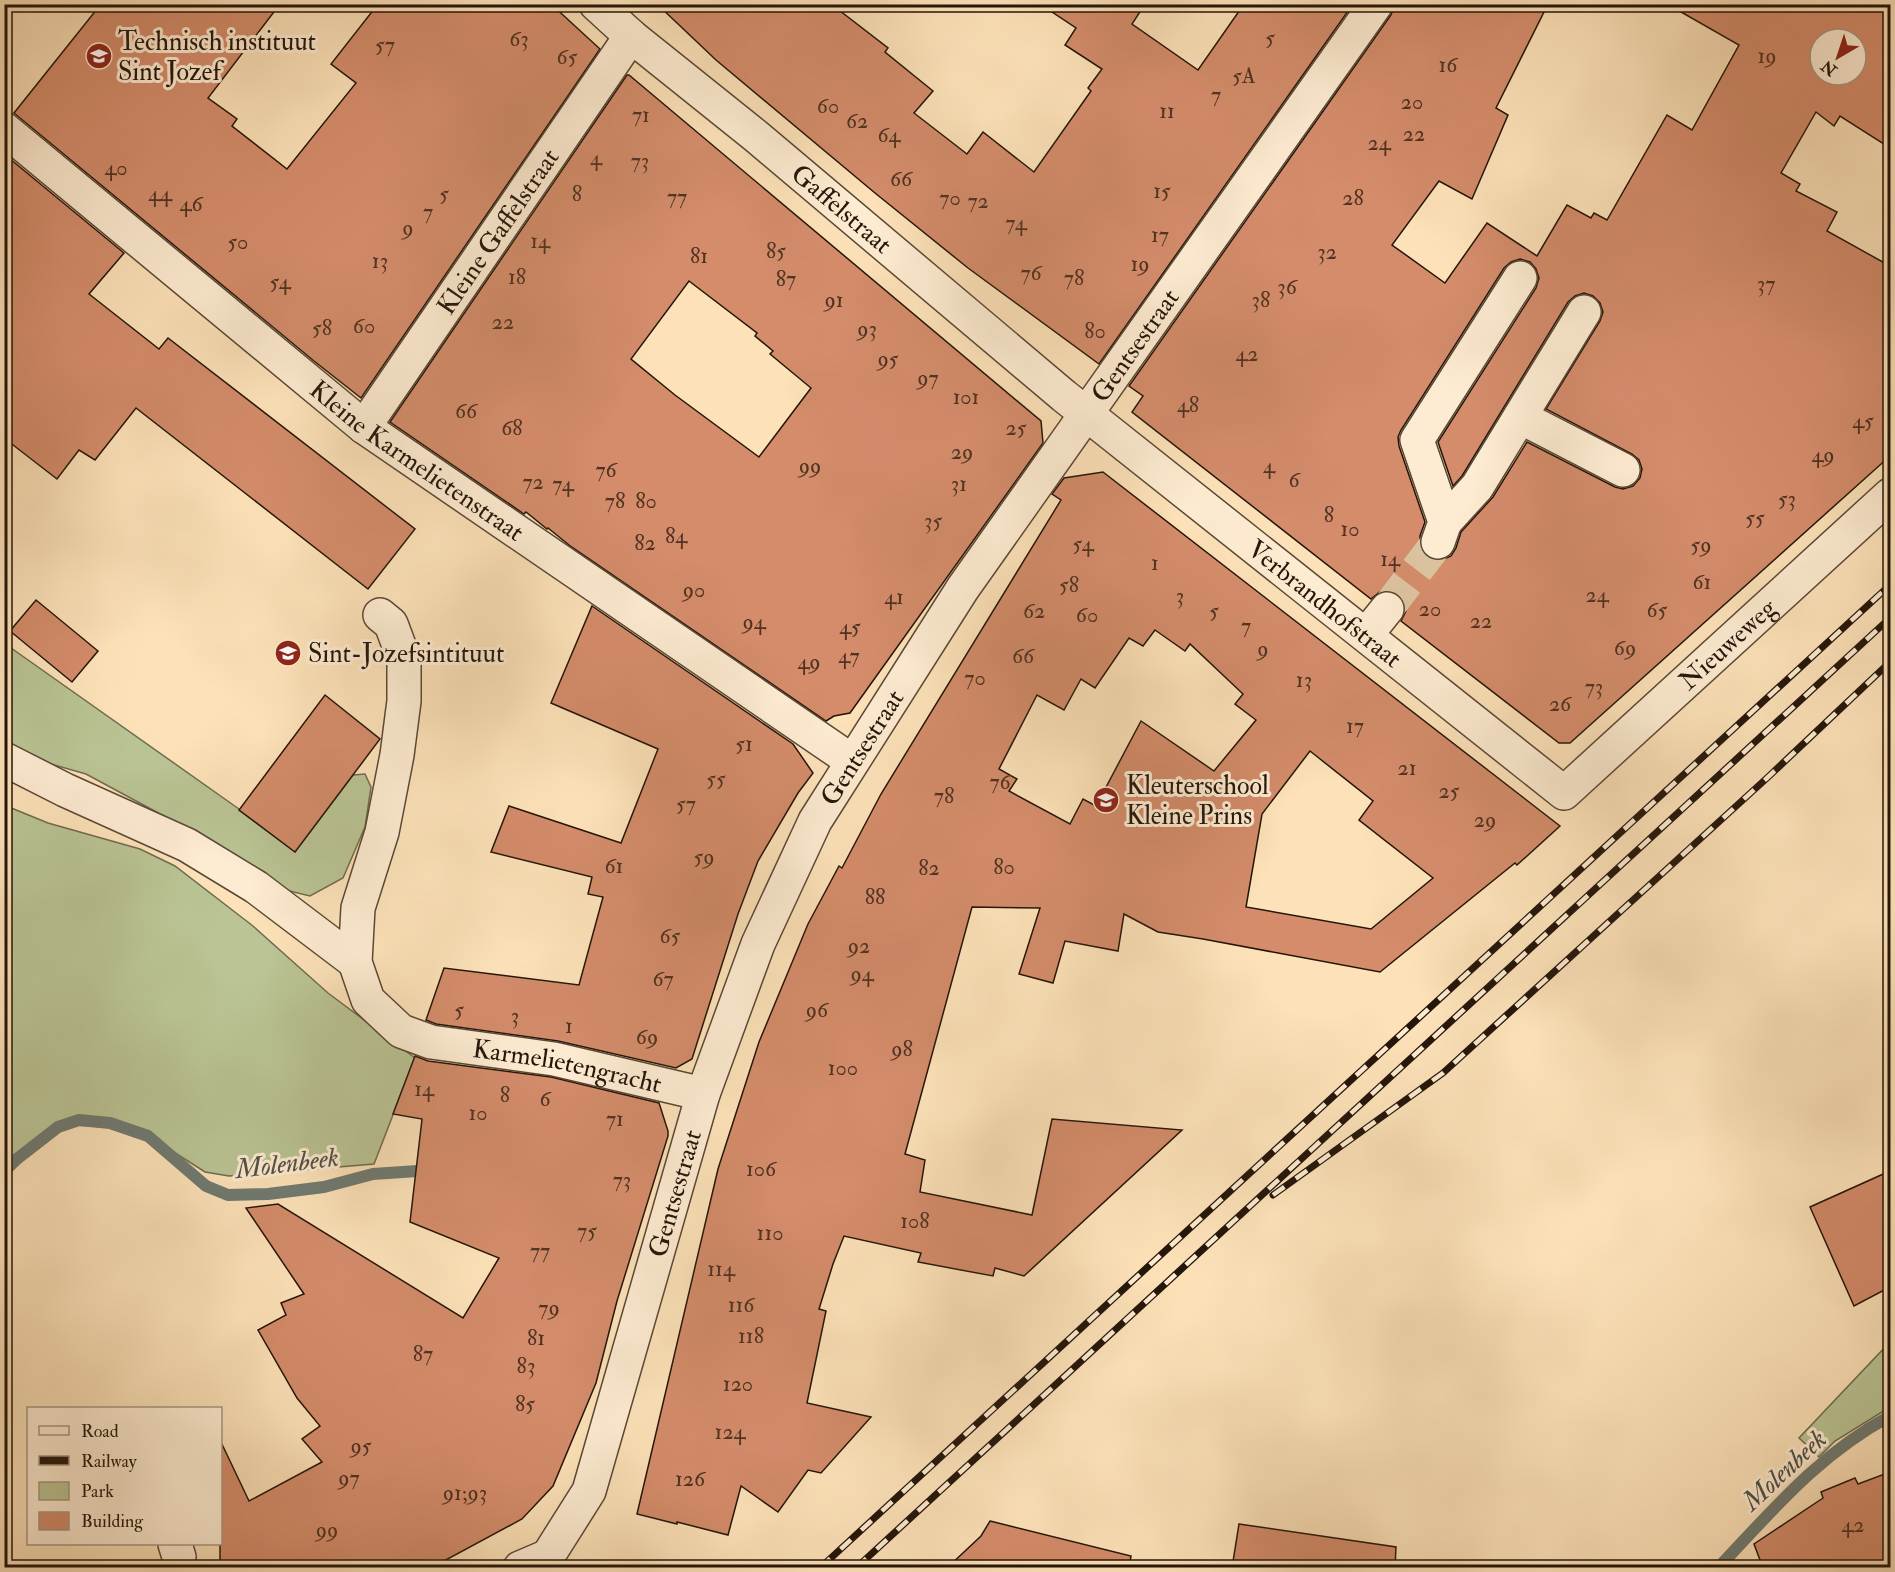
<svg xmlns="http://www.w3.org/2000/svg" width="1895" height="1572" viewBox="0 0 1895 1572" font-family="'IM FELL Double Pica',serif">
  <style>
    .green { fill: #bac494; stroke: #6f6c4f; stroke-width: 1.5 }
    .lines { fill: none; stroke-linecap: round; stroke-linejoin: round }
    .stream { stroke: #6f7a71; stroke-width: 12 }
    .building { fill: #d48c6b; stroke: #24150a; stroke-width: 1.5; fill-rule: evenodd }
    .minor-tunnel { stroke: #dcc39f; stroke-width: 33; stroke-dasharray: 33 16; stroke-linecap: butt }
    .minor-casing { stroke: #5a4836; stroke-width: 36 }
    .minor { stroke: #feecd2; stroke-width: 33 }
    .rail-casing { stroke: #24150a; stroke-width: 7 }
    .rail { stroke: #feecd2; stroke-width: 4.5; stroke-dasharray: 14; stroke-linecap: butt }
    .labels { text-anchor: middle; stroke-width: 6; stroke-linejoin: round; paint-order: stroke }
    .number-label { font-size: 22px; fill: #503322 }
    .poi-label { font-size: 26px; fill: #24150a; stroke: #feecd2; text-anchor: start }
    .street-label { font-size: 26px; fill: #24150a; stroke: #feecd2 }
    .water-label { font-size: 27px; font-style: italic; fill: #505046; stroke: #feecd2 }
  </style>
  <rect width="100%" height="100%" fill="#fde2b9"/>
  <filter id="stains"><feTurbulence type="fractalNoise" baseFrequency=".00333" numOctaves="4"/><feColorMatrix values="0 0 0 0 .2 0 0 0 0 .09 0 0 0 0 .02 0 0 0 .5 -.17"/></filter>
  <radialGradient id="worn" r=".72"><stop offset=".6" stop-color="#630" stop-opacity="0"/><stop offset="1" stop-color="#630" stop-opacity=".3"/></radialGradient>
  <!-- green -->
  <g class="green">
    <path d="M 4,643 L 239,809 L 295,852 L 353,775 L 365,774 L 371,787 L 365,827 L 343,878 L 310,896 L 277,888 L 175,822 L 86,774 L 5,751 Z"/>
    <path d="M 4,805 L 48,823 L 140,849 L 175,866 L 253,926 L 328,993 L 415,1058 L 374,1164 L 229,1176 L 205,1172 L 138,1129 L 59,1124 L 5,1178 Z"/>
    <path d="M 1890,1342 L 1890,1407 L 1835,1441 L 1819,1457 L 1799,1438 Z"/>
  </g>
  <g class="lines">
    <!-- stream -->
    <g class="stream">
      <path d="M 4,1169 L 58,1127 L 79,1120 L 110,1123 L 148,1136 L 206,1186 L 228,1195 L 268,1194 L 324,1187 L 373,1174 L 432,1170"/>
      <path d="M 1718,1568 C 1773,1510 1818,1455 1890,1416"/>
    </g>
  </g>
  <!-- building -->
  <g class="building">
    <path d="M 101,4 L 280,4 L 208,98 L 237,119 L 232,126 L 287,169 L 356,83 L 331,64 L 378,4 L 551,4 L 600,49 L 361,398 L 314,361 L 14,113 Z"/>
    <path d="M 657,4 L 831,4 L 888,48 L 885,52 L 933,91 L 914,113 L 967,154 L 983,132 L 1034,172 L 1091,91 L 1088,88 L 1102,69 L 1065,45 L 1076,28 L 1040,4 L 1145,4 L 1132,24 L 1198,70 L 1244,4 L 1353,4 L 1099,364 L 968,268 L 875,193 L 716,60 Z"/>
    <path d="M 1395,4 L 1548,4 L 1496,108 L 1508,115 L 1472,199 L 1439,181 L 1392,245 L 1445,283 L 1487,223 L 1537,256 L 1567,205 L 1591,218 L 1594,213 L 1607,220 L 1667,115 L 1692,130 L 1739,45 L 1667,4 L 1890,4 L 1890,148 L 1840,116 L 1834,126 L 1816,112 L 1781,173 L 1800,184 L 1796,191 L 1837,212 L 1827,231 L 1890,266 L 1890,456 L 1570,743 L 1559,743 L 1401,621 L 1406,611 L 1404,602 L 1398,594 L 1389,590 L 1381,591 L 1371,599 L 1132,412 L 1143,396 L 1129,386 L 1391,15 ZM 1820,39 L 1856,39 L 1856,75 L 1820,75 ZM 1520,259 L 1530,262 L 1536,269 L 1539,278 L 1536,288 L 1438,442 L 1453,486 L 1462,476 L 1568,302 L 1575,296 L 1584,293 L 1593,296 L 1600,303 L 1603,312 L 1600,321 L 1546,409 L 1632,454 L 1639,460 L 1642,469 L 1640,478 L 1633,486 L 1623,489 L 1615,487 L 1527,442 L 1493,497 L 1461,532 L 1456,548 L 1451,556 L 1442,560 L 1432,560 L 1424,555 L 1420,546 L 1420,536 L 1425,522 L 1399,446 L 1398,437 L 1401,430 L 1504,268 L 1511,262 Z"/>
    <path d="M 627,75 L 629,75 L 1041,421 L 1043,443 L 850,713 L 834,716 L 826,721 L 569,545 L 548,528 L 547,529 L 526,512 L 524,514 L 390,422 ZM 689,281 L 757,333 L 755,336 L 773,351 L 770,354 L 811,388 L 759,457 L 675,395 L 631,359 Z"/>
    <path d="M 4,154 L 124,253 L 89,294 L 159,349 L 168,338 L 415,529 L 368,589 L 136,408 L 95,460 L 79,450 L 57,479 L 4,438 Z"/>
    <path d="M 1103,472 L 1560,826 L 1517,865 L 1515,863 L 1380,972 L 1203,939 L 1158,932 L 1124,914 L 1118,951 L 1065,941 L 1053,983 L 1019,974 L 1040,908 L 972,907 L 905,1154 L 925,1160 L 920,1192 L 1032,1215 L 1052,1119 L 1182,1130 L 1024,1276 L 995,1268 L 993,1276 L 918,1262 L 921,1253 L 844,1236 L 833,1264 L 819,1309 L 826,1311 L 807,1403 L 871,1417 L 821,1473 L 808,1470 L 778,1512 L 741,1486 L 728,1535 L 677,1522 L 677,1524 L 637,1514 L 718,1169 L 759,1042 L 808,924 L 839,866 L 842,868 L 881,794 L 1061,500 L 1052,494 L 1064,478 ZM 1155,630 L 1185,651 L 1190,644 L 1243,694 L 1235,704 L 1256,720 L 1214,771 L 1141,721 L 1096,806 L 1083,799 L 1070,824 L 1009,791 L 1017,779 L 999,769 L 1037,695 L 1064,710 L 1081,679 L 1095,688 L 1129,638 L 1143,646 ZM 1310,751 L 1373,801 L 1359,820 L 1433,878 L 1371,929 L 1246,907 L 1262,814 Z"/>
    <path d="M 36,600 L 98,651 L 72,682 L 10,631 Z"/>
    <path d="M 592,606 L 793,744 L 813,773 L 798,793 L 758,861 L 738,914 L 692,1059 L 676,1068 L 558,1041 L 436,1024 L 426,1020 L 444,968 L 579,985 L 603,897 L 588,894 L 592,877 L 491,852 L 509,806 L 621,843 L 658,749 L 551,703 Z"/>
    <path d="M 325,695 L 380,739 L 295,852 L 239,810 Z"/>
    <path d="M 415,1056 L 428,1061 L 551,1077 L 659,1103 L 668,1131 L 668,1136 L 617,1301 L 596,1383 L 553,1486 L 522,1519 L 431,1568 L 220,1568 L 220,1440 L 249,1501 L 322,1462 L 302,1439 L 320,1426 L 297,1398 L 258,1330 L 286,1315 L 281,1303 L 304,1294 L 246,1208 L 278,1204 L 463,1318 L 499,1258 L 410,1222 L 422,1119 L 393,1114 Z"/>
    <path d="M 1890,1171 L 1890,1287 L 1854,1306 L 1810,1207 Z"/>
    <path d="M 1890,1472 L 1890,1568 L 1763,1568 L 1754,1544 L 1823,1498 L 1821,1492 L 1855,1478 L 1858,1484 Z"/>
    <path d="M 990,1521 L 1131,1556 L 1129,1568 L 947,1568 L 981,1536 Z"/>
    <path d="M 1239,1524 L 1396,1547 L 1395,1568 L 1232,1568 Z"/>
  </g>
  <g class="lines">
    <!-- minor-tunnel -->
    <path class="minor-tunnel" d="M 1387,609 L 1438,542"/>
    <defs>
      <g id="minor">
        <path id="s1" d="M 596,4 L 631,36 L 757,137 L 1064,396 L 1564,793 L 1890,495"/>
        <path id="s2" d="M 4,129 L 364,427 L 852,761"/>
        <path d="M 1520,417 L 1623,470"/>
        <path id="s3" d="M 364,427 L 631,36"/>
        <path d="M 1445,522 L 1477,487 L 1584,312"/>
        <path d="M 1438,542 L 1445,522 L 1417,440 L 1520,278"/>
        <path id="s4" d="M 380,615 L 391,624 L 404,659 L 404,701 L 397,755 L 382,832 L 358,908 L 355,962 L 368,1000 L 401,1031 L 431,1042 L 554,1059 L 703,1094"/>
        <path d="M 1366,635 L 1387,609"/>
        <path d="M 4,759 L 65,790 L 187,845 L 256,887 L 355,962"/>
        <path d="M 175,1544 L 179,1557"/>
        <path id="s5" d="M 520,1568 L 548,1556 L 589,1491 L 703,1094 L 758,944 L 815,821 L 963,588 L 1376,4"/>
      </g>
    </defs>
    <!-- minor casing -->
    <use href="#minor" class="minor-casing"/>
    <!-- minor -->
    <use href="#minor" class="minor"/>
    <defs>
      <g id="rail">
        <path d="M 1273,1195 L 1443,1073 L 1767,778 L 1890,662"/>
        <path d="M 820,1568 L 1890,585"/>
        <path d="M 856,1568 L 1890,618"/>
      </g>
    </defs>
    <!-- rail casing -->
    <use href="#rail" class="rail-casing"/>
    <!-- rail -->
    <use href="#rail" class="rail"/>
  </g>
  <!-- icons -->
  <defs>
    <symbol id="school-disc" viewBox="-11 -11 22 22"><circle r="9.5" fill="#8f2418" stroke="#feecd2"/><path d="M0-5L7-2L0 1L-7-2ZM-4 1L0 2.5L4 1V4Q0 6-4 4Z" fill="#fff"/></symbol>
  </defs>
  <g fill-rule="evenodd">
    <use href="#school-disc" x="84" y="41" width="30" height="30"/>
    <use href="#school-disc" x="273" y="638" width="30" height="30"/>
    <use href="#school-disc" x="1091" y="785" width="30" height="30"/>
  </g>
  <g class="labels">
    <!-- number labels -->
    <g class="number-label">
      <text x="1270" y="45">5</text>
      <text x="519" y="46">63</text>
      <text x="385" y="52">57</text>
      <text x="1767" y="63">19</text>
      <text x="567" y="64">65</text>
      <text x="1448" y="72">16</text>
      <text x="1244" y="83">5A</text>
      <text x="1216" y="102">7</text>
      <text x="1412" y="109">20</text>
      <text x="828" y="113">60</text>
      <text x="1167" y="118">11</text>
      <text x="641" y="122">71</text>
      <text x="857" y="128">62</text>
      <text x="1414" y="141">22</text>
      <text x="889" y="142">64</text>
      <text x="1379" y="150">24</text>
      <text x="596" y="165">4</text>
      <text x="640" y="168">73</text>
      <text x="116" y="175">40</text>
      <text x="901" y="186">66</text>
      <text x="1162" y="198">15</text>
      <text x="160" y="201">44</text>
      <text x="444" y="201">5</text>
      <text x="577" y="201">8</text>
      <text x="677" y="204">77</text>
      <text x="950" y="205">70</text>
      <text x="1353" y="205">28</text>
      <text x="978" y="208">72</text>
      <text x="191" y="211">46</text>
      <text x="428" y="219">7</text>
      <text x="1016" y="230">74</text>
      <text x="408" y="235">9</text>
      <text x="1160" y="242">17</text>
      <text x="540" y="248">14</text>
      <text x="238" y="249">50</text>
      <text x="776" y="258">85</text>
      <text x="1327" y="259">32</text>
      <text x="699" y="263">81</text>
      <text x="380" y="268">13</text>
      <text x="1140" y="271">19</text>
      <text x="1031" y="280">76</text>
      <text x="517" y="284">18</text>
      <text x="1074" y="285">78</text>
      <text x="786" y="286">87</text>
      <text x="280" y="289">54</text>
      <text x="1766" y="291">37</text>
      <text x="1287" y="294">36</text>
      <text x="834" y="307">91</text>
      <text x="1261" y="307">38</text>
      <text x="503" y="329">22</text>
      <text x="364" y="333">60</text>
      <text x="322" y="335">58</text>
      <text x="867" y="336">93</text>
      <text x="1095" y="338">80</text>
      <text x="1247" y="361">42</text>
      <text x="888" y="366">95</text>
      <text x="928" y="385">97</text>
      <text x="966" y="404">101</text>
      <text x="1188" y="412">48</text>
      <text x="466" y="418">66</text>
      <text x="1863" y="428">45</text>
      <text x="512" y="435">68</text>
      <text x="1016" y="435">25</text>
      <text x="962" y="459">29</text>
      <text x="1823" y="462">49</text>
      <text x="810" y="473">99</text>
      <text x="1269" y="473">4</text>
      <text x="606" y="477">76</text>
      <text x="1294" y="487">6</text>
      <text x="533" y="489">72</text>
      <text x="563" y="491">74</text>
      <text x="959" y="491">31</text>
      <text x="1787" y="506">53</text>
      <text x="615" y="508">78</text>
      <text x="646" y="508">80</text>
      <text x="1329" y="522">8</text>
      <text x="1755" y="525">55</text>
      <text x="933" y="528">35</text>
      <text x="1350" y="536">10</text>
      <text x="676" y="543">84</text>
      <text x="645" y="550">82</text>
      <text x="1083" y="551">54</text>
      <text x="1701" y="552">59</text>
      <text x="1390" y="566">14</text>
      <text x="1155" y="570">1</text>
      <text x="1702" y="589">61</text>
      <text x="1069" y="592">58</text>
      <text x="694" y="597">90</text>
      <text x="1597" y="602">24</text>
      <text x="1180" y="603">3</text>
      <text x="894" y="604">41</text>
      <text x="1430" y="616">20</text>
      <text x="1657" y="617">65</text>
      <text x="1034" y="618">62</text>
      <text x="1214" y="618">5</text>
      <text x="1087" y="622">60</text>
      <text x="1481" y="628">22</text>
      <text x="754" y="629">94</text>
      <text x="1246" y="633">7</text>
      <text x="850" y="634">45</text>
      <text x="1625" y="655">69</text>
      <text x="1263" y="656">9</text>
      <text x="849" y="663">47</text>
      <text x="1023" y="663">66</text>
      <text x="809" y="669">49</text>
      <text x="975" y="685">70</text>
      <text x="1304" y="687">13</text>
      <text x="1594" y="694">73</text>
      <text x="1560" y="711">26</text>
      <text x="1355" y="733">17</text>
      <text x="744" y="751">51</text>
      <text x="1407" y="775">21</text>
      <text x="716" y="786">55</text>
      <text x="1000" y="789">76</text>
      <text x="1449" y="798">25</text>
      <text x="944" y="803">78</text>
      <text x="686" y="811">57</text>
      <text x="1485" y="827">29</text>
      <text x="704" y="864">59</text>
      <text x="614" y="873">61</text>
      <text x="1004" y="874">80</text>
      <text x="929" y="875">82</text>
      <text x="875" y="904">88</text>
      <text x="670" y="943">65</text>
      <text x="859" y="953">92</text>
      <text x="862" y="981">94</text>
      <text x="663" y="986">67</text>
      <text x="459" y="1017">5</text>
      <text x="817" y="1017">96</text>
      <text x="515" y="1023">3</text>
      <text x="569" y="1033">1</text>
      <text x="647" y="1044">69</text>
      <text x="902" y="1056">98</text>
      <text x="843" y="1075">100</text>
      <text x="424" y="1096">14</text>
      <text x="505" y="1102">8</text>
      <text x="545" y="1106">6</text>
      <text x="478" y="1120">10</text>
      <text x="615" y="1126">71</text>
      <text x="761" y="1176">106</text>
      <text x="622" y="1187">73</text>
      <text x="915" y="1228">108</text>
      <text x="587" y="1238">75</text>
      <text x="770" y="1240">110</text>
      <text x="540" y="1258">77</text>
      <text x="721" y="1276">114</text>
      <text x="741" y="1312">116</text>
      <text x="549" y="1315">79</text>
      <text x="751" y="1343">118</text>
      <text x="536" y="1345">81</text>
      <text x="423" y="1361">87</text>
      <text x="526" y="1373">83</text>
      <text x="738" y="1391">120</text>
      <text x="525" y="1411">85</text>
      <text x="730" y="1439">124</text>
      <text x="361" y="1453">95</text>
      <text x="349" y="1485">97</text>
      <text x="690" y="1486">126</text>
      <text x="465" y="1500">91;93</text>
      <text x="1853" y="1532">42</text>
      <text x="327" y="1537">99</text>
    </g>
    <!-- poi labels -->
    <g class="poi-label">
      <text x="118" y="50">Technisch instituut<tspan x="118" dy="30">Sint Jozef</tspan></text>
      <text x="308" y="662">Sint-Jozefsintituut</text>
      <text x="1126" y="794">Kleuterschool<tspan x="1126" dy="30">Kleine Prins</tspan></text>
    </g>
    <!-- street labels -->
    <g class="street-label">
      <text dy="9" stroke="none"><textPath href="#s1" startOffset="320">Gaffelstraat</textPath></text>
      <text dy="9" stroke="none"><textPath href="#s3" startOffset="237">Kleine Gaffelstraat</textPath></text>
      <text dy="9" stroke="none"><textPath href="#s5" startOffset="1389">Gentsestraat</textPath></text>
      <text dy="9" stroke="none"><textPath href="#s2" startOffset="530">Kleine Karmelietenstraat</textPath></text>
      <text dy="9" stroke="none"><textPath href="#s1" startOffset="944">Verbrandhofstraat</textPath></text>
      <text dy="9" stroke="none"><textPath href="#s1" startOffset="1470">Nieuweweg</textPath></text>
      <text dy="9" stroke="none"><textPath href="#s5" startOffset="903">Gentsestraat</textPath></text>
      <text dy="9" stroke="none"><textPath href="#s4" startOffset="616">Karmelietengracht</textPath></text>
      <text dy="9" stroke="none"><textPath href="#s5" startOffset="417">Gentsestraat</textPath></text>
    </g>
    <!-- water labels -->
    <g class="water-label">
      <text transform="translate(287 1163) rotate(-7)" y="9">Molenbeek</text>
      <text transform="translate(1784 1470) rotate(-43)" y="9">Molenbeek</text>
    </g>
  </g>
  <!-- margin -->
  <rect width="1895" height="1572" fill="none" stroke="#fde2b9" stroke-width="24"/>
  <rect x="6" y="6" width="1883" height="1560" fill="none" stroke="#24150a" stroke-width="3"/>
  <rect x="12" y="12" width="1871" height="1548" fill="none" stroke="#24150a" stroke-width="1.5"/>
  <!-- legend -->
  <rect x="27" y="1407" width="195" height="138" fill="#feecd2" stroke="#a79682" stroke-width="1.5"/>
  <rect x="39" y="1426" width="30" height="9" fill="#feecd2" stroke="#a79682" stroke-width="1.5"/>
  <text x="81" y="1437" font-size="18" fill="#24150a">Road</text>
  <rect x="39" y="1456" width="30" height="9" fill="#24150a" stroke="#a79682" stroke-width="1.5"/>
  <text x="81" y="1467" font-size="18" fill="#24150a">Railway</text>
  <rect x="39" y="1482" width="30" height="18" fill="#bac494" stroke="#a79682" stroke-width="1.5"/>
  <text x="81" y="1497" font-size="18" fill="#24150a">Park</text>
  <rect x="39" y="1512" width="30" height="18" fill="#d48c6b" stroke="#a79682" stroke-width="1.5"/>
  <text x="81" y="1527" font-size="18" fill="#24150a">Building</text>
  <!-- north arrow -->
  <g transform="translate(1838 57) rotate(219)"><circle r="28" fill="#feecd2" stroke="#a79682" stroke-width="1.5"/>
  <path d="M0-4.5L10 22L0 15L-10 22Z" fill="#8f2418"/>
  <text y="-9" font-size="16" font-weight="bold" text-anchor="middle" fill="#24150a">N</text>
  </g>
  <rect width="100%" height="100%" filter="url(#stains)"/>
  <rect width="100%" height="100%" fill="url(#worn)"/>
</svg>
